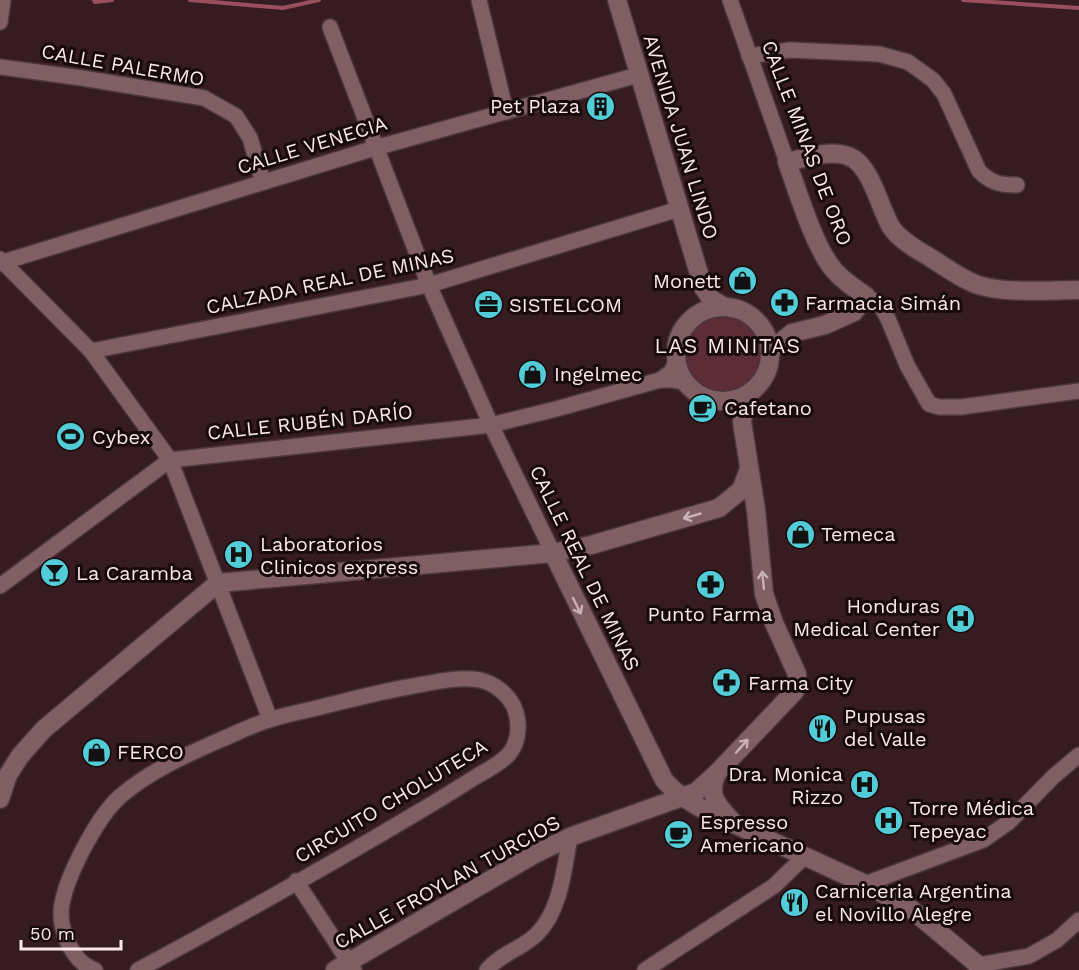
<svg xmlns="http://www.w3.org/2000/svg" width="1079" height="970" viewBox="0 0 1079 970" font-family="'Work Sans',sans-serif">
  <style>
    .green { fill: #5c2d36 }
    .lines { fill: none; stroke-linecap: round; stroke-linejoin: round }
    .stream { stroke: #9a4f5e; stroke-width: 4 }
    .minor-casing { stroke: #4d373c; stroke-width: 18 }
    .tertiary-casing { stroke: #4d373c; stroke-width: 21 }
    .minor { stroke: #805f64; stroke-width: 15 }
    .tertiary { stroke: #805f64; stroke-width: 18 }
    .oneway { stroke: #cab1b5 }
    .labels { text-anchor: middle; stroke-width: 6; stroke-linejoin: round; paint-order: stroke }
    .street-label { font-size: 20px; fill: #fce8eb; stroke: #160a0c }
    .poi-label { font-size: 20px; fill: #fce8eb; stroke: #160a0c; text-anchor: start }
    .neighbourhood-label { font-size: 21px; letter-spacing: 1.5px; fill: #fce8eb; stroke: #160a0c }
  </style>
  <rect width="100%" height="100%" fill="#361b20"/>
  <!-- green -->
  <circle class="green" cx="723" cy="355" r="38"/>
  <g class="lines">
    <!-- stream -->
    <g class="stream">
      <path d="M 94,0 L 95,2 L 112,0"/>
      <path d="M 190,0 L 283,8 L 319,0"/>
      <path d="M 963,0 L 1079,8"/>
    </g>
    <defs>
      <g id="minor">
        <path d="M 479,0 L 506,112"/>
        <path d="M 730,0 L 787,162"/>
        <path d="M 0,22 L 3,0"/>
        <path d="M 330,27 L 429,285 L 491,425 L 553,553"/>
        <path d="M 749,56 L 790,50 L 879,54 L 908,62 L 933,80 L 944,94 L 979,171 C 991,183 1000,185 1017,185"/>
        <path d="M 0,67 L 82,78 L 204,98 L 236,116 L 250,138 L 263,182"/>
        <path d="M 0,259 L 91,351 L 170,460 L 270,719"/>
        <path d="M 0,263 L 375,148 L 638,75"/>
        <path d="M 866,296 L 881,306 L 889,321 L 907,365 L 929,404 L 939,407 L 961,407 L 1079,391"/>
        <path d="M 91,351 L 429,285 L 679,209"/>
        <path d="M 660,380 L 671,372 L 676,362"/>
        <path d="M 0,586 L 170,460 L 491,425 L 556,409 L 660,380 L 673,380 L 686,383"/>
        <path d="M 296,881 L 354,970"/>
        <path d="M 865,884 L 983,840 L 1009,822 L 1054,776 L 1079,755"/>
        <path d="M 979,965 L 1029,956 L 1057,940 L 1079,920"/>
        <path d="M 95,970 C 70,961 56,924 63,899 C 70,870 99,813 123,794 C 152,770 186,755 220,740 C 237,733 254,724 272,719 C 288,714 305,711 321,707 C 350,700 378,692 408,687 C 431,683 456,676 480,680 C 494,683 508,694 514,707 C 520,721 520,741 509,754 C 501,763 488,770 477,776 C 458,788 439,800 420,811 C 328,866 233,919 138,970"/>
        <path d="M 487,970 C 501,953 522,949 537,934 C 561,910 564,869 570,837"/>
        <path d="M 645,970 L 774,886 L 804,857"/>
      </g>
      <g id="tertiary">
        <path d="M 617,0 L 703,287 L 711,299 L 725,307"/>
        <circle cx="723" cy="354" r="47"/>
        <path d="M 770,351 L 792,333 L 825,325 L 854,312 L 866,296 C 854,288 842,280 833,269 C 814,246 798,192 787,162 C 807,158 835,147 854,159 C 872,171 880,208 891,227 C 899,239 914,248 926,255 C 943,265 960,279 978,285 C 1007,294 1048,290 1079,290"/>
        <path d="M 553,553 L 664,780 C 676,794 690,802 706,811 L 865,884 L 911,909 L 984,970"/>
        <path d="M 717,773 C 707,795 717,805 732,821"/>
        <path d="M 0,799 L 8,775 L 20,756 L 44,729 L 218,583 L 553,553 L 591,545 L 719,508 L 741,490 L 749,469"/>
        <path d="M 335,970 L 533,855 L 570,837 L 696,792 L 717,773 L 795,691 L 797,685 L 797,674 L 774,623 L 764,594 L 756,510 L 742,422 L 747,394"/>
      </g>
    </defs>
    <!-- minor casing -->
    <use href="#minor" class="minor-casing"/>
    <!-- tertiary casing -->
    <use href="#tertiary" class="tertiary-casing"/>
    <!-- minor -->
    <use href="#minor" class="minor"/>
    <!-- tertiary -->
    <use href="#tertiary" class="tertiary"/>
  </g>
  <!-- one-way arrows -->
  <defs><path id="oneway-shaft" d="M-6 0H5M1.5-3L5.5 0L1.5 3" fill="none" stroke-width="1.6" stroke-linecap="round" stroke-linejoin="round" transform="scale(1.5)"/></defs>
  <g class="oneway">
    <use href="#oneway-shaft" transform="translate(692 516) rotate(164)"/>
    <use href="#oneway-shaft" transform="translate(763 580) rotate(-96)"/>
    <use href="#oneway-shaft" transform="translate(577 606) rotate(64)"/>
    <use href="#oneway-shaft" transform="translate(742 746) rotate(-48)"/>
  </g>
  <!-- icons -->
  <defs>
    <symbol id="building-disc" viewBox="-11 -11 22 22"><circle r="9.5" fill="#52ccd6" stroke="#160a0c"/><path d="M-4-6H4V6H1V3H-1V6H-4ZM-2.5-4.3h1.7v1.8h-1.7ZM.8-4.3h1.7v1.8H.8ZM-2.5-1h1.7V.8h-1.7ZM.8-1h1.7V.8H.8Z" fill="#111"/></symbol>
    <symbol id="shop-disc" viewBox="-11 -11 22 22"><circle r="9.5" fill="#52ccd6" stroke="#160a0c"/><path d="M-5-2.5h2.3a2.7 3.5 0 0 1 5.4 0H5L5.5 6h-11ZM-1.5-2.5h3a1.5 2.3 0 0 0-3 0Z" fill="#111"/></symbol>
    <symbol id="pharmacy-disc" viewBox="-11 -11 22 22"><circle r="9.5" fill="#52ccd6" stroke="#160a0c"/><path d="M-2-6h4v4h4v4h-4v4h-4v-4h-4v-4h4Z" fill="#111"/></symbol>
    <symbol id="office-disc" viewBox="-11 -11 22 22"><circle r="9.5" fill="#52ccd6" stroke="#160a0c"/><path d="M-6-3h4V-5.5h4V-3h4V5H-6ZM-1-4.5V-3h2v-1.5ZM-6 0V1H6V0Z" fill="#111"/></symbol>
    <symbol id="cafe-disc" viewBox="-11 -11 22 22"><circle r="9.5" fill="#52ccd6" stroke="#160a0c"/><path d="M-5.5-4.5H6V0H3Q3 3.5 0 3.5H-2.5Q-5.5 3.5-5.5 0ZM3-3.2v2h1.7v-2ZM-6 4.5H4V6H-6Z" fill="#111"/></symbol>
    <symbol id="stadium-disc" viewBox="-11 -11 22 22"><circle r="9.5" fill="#52ccd6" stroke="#160a0c"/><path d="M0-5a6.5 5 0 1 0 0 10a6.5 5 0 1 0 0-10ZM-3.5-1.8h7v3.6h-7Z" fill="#111"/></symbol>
    <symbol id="hospital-disc" viewBox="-11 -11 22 22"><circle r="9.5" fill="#52ccd6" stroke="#160a0c"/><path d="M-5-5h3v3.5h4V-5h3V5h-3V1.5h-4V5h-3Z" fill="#111"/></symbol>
    <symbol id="bar-disc" viewBox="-11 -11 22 22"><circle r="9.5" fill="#52ccd6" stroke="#160a0c"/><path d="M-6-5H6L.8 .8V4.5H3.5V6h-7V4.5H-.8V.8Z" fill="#111"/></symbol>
    <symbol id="restaurant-disc" viewBox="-11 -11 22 22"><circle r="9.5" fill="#52ccd6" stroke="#160a0c"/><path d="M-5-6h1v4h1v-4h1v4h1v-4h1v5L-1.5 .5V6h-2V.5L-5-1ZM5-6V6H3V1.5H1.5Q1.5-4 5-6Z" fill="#111"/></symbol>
  </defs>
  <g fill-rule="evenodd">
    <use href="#building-disc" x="584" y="90" width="33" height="33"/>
    <use href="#shop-disc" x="726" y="264" width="33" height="33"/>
    <use href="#pharmacy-disc" x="768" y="286" width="33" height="33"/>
    <use href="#office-disc" x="472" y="288" width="33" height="33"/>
    <use href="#shop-disc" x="516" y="358" width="33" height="33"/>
    <use href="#cafe-disc" x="686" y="392" width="33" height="33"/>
    <use href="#stadium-disc" x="54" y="420" width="33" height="33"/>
    <use href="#shop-disc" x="784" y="518" width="33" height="33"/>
    <use href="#hospital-disc" x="222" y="538" width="33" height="33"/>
    <use href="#bar-disc" x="38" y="556" width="33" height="33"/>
    <use href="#pharmacy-disc" x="694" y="568" width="33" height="33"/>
    <use href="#hospital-disc" x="944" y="602" width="33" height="33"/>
    <use href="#pharmacy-disc" x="710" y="666" width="33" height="33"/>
    <use href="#restaurant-disc" x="806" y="712" width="33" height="33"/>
    <use href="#shop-disc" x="80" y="736" width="33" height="33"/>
    <use href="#hospital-disc" x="848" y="768" width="33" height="33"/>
    <use href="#hospital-disc" x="872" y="804" width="33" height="33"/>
    <use href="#cafe-disc" x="662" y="818" width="33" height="33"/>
    <use href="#restaurant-disc" x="778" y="886" width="33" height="33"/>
  </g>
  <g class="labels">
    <!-- street labels -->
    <g class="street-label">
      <text transform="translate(123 65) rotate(10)" y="7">CALLE PALERMO</text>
      <text transform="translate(681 137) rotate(73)" y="7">AVENIDA JUAN LINDO</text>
      <text transform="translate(807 143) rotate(69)" y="7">CALLE MINAS DE ORO</text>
      <text transform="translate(312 145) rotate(-17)" y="7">CALLE VENECIA</text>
      <text transform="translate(330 281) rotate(-12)" y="7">CALZADA REAL DE MINAS</text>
      <text transform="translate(310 422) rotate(-6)" y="7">CALLE RUBÉN DARÍO</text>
      <text transform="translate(585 568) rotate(64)" y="7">CALLE REAL DE MINAS</text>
      <text transform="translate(391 801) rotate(-31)" y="7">CIRCUITO CHOLUTECA</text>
      <text transform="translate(447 882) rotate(-29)" y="7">CALLE FROYLAN TURCIOS</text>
    </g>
    <!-- poi labels -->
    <g class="poi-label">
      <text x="580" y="113" text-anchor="end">Pet Plaza</text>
      <text x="721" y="288" text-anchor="end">Monett</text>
      <text x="805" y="310">Farmacia Simán</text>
      <text x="509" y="312">SISTELCOM</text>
      <text x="554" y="381">Ingelmec</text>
      <text x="724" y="415">Cafetano</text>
      <text x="92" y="444">Cybex</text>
      <text x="821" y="541">Temeca</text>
      <text x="260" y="551">Laboratorios<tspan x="260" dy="23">Clinicos express</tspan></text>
      <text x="76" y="580">La Caramba</text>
      <text x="940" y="613" text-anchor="end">Honduras<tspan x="940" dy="23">Medical Center</tspan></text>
      <text x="710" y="621" text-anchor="middle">Punto Farma</text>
      <text x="748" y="690">Farma City</text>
      <text x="844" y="723">Pupusas<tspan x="844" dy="23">del Valle</tspan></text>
      <text x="117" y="759">FERCO</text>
      <text x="843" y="781" text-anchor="end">Dra. Monica<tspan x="843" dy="23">Rizzo</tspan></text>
      <text x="909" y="815">Torre Médica<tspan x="909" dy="23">Tepeyac</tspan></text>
      <text x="700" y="829">Espresso<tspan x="700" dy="23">Americano</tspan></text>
      <text x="815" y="898">Carniceria Argentina<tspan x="815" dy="23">el Novillo Alegre</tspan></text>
    </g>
    <!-- neighbourhood labels -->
    <g class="neighbourhood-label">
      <text x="728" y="353">LAS MINITAS</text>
    </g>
  </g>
  <!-- scale -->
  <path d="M21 940v9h100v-9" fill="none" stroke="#fce8eb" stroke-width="3"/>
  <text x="30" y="940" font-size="18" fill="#fce8eb" stroke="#160a0c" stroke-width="4.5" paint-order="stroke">50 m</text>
</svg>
